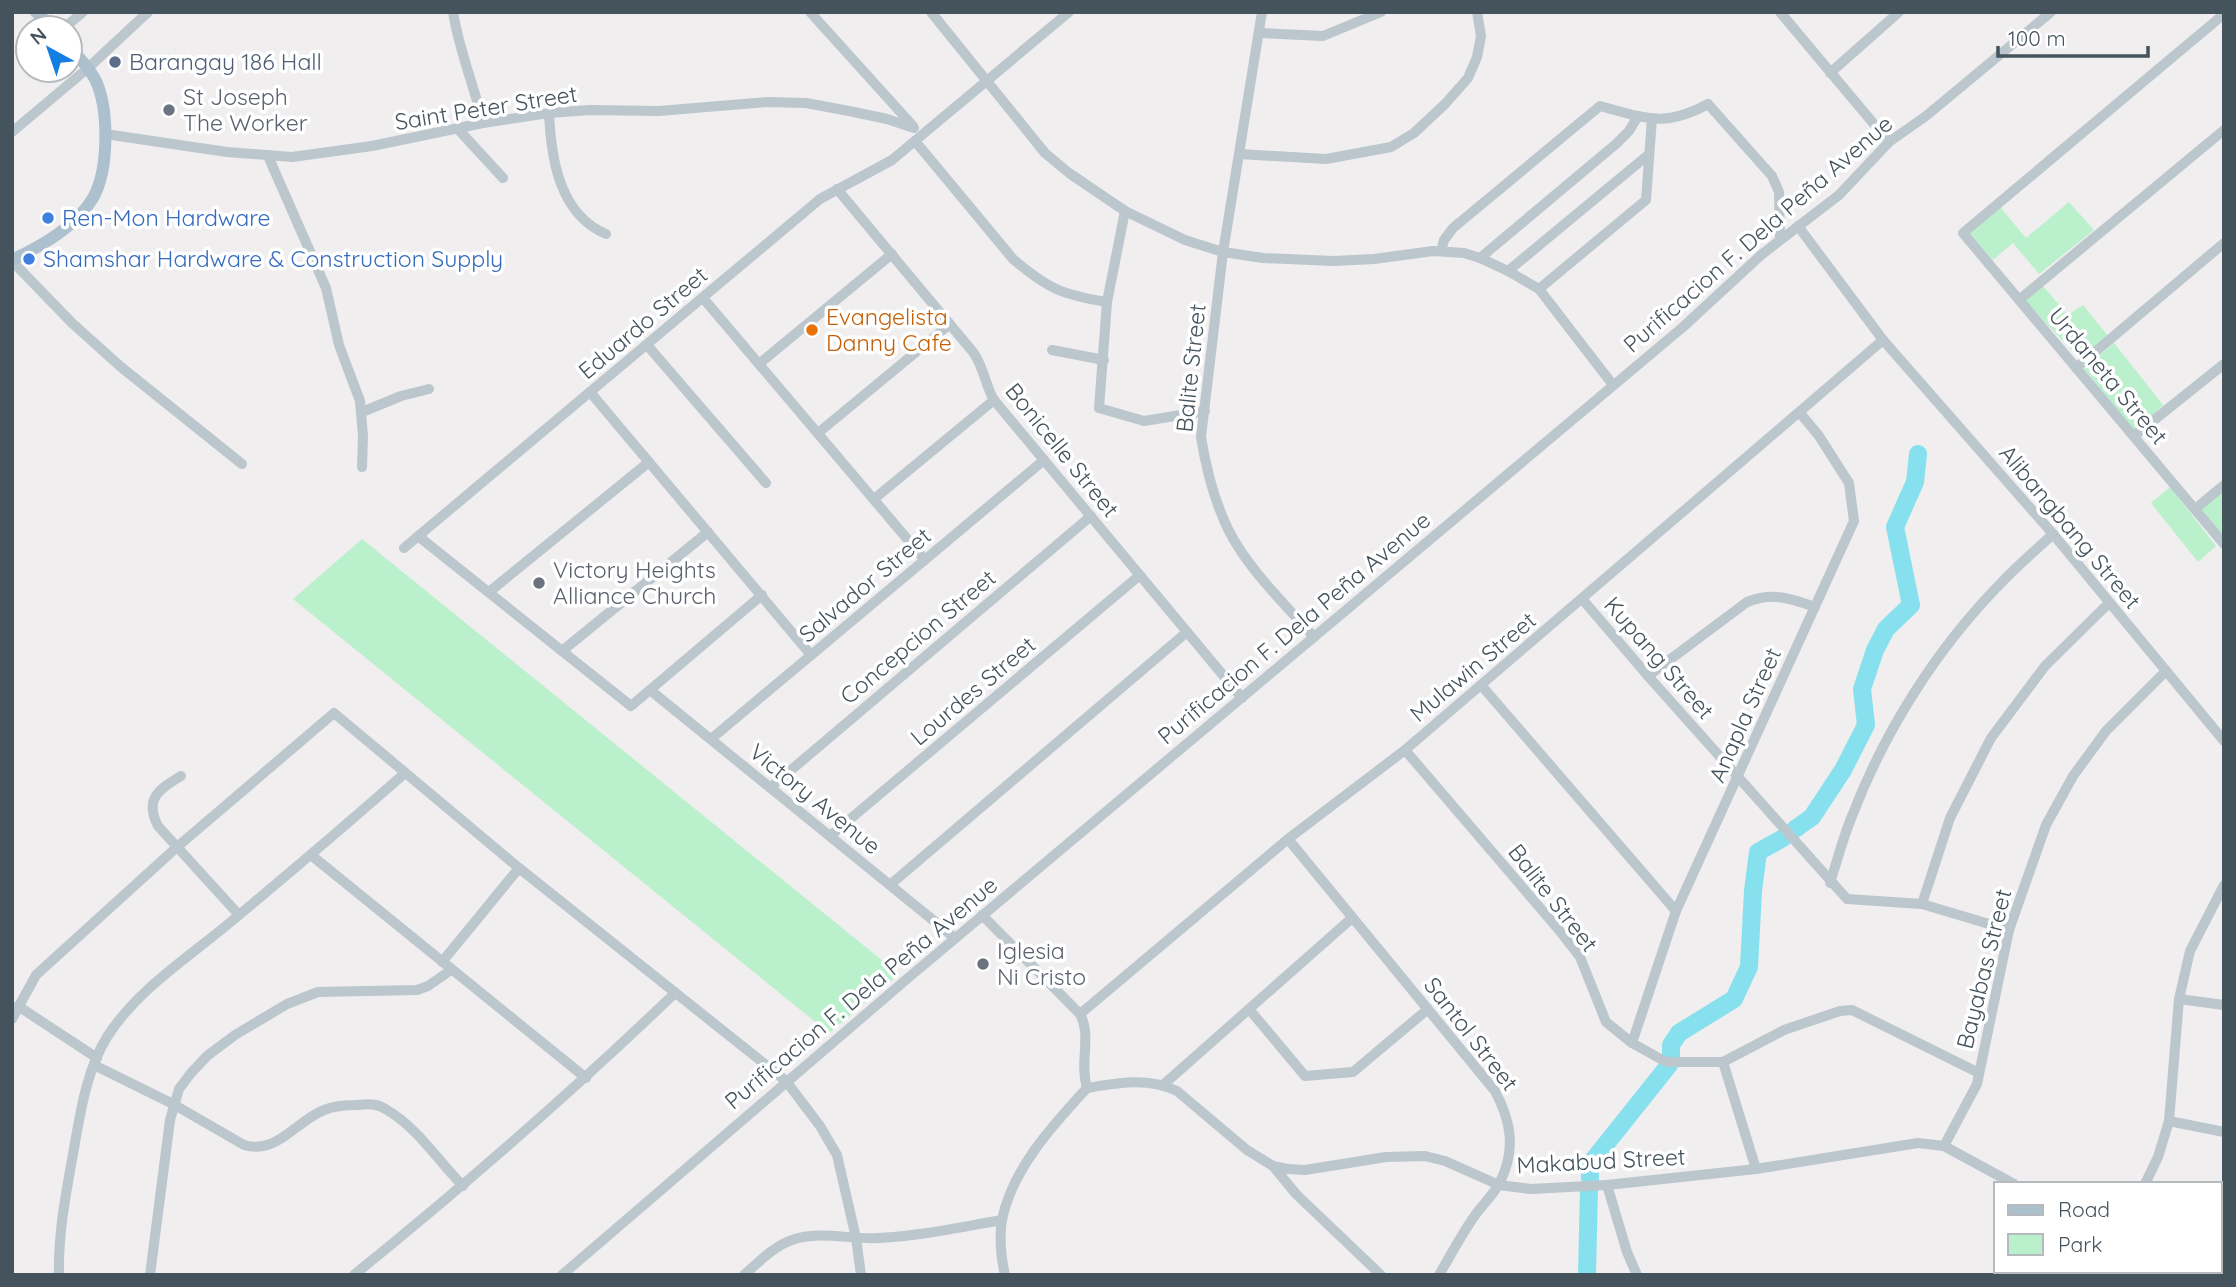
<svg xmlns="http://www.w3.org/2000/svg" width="2236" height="1287" viewBox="0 0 2236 1287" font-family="Quicksand,sans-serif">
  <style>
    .green { fill: #baf0cb }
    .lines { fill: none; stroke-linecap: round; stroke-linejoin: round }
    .river { stroke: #86e0ee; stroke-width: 18 }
    .minor { stroke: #bbc6cd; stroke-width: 10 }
    .major { stroke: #acc0ce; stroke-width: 12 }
    .service-dot { fill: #5c6f8a; stroke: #fff; stroke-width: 2.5 }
    .worship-dot { fill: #6b7280; stroke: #fff; stroke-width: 2.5 }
    .shop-dot { fill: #3f7fe0; stroke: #fff; stroke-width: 2.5 }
    .food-dot { fill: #e8710a; stroke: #fff; stroke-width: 2.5 }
    .labels { text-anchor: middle; stroke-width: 7; stroke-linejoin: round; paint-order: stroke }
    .service-label { font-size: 23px; fill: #4e5e75; stroke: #fff; text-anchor: start }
    .worship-label { font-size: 23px; fill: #5b616d; stroke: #fff; text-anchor: start }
    .street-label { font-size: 23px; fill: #45535c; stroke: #fff }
    .shop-label { font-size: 23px; fill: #366cbe; stroke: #fff; text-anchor: start }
    .food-label { font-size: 23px; fill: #c56008; stroke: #fff; text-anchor: start }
  </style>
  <rect width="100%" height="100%" fill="#f0eeee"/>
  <!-- green -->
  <g class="green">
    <path d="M 2069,202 L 2094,230 L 2039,274 L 2013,243 L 1993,260 L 1968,233 L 2000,207 L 2026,238 Z"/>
    <path d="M 2042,285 L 2068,315 L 2083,305 L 2108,336 L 2080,359 L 2024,300 Z"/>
    <path d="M 2114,343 L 2163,405 L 2135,431 L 2084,369 Z"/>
    <path d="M 2170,487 L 2216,546 L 2198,562 L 2151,503 Z"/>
    <path d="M 2224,490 L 2224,537 L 2200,509 Z"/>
    <path d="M 362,539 L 899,974 L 829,1033 L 293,599 Z"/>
  </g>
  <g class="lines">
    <!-- river -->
    <g class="river">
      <path d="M 1795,829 L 1812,817 L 1843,770 L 1866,725 L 1862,689 L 1875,650 L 1886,629 L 1911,605 L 1895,527 L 1915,482 L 1918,454"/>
      <path d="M 1671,1058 L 1671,1045 L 1679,1033 L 1734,999 L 1749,967 L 1753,891 L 1758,852 L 1783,838"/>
      <path d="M 1590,1179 L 1590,1164 L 1669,1065"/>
      <path d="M 1587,1275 L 1589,1188"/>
    </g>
    <!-- minor -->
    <g class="minor">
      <path d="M 453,12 C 459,50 474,86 483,123"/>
      <path d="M 810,12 L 913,126"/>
      <path d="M 931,12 L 1045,153 L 1069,173 L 1125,211 L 1185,240 L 1223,252 L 1263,258 L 1334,261 L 1374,259 L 1433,251 L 1464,253 L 1480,258 L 1508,271 L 1539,289 L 1613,385"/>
      <path d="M 1262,12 L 1223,252 L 1201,437 C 1206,468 1215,503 1229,531 C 1248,569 1286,605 1314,637"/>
      <path d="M 1780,12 L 1889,142"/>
      <path d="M 2224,14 L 1963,233 L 2224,544"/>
      <path d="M 64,28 L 83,12"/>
      <path d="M 1260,33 L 1323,36 L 1381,12"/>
      <path d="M 1830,73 L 1899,12"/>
      <path d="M 549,113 C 551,158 559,214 606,234"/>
      <path d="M 457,128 L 503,178"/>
      <path d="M 12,132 L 88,68 L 148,12"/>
      <path d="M 105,134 L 227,152 L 292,157 L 372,146 L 483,123 L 549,113 L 590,110 L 659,111 L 767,102 L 806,103 L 849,111 L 887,119 L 914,128"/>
      <path d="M 915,141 L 1013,259 C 1047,288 1062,295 1107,302"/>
      <path d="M 1239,154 L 1326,159 L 1391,147 L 1414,133 L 1445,104 L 1468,78 L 1477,57 L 1481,36 L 1477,12"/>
      <path d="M 268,156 L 326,288 L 339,345 L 360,401 L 363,436 L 362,467"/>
      <path d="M 837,189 L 973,352 C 984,367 985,385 994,400 L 1242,698"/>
      <path d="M 1125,211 L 1107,302 L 1099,408 L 1144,421 L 1205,411"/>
      <path d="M 1798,226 L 1883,340 L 2053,534 L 2224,741"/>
      <path d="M 1441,251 L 1444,240 L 1453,228 L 1600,106 C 1645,118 1664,128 1708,104 L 1772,176 L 1779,192 L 1780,239"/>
      <path d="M 1480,258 L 1616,144 L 1629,131 L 1638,116"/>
      <path d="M 12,261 L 72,323 L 121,367 L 242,464"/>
      <path d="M 1508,271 L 1648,155"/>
      <path d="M 1539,289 L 1646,200 L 1652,118"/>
      <path d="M 703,298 L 925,560"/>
      <path d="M 2019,300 L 2224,130"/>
      <path d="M 647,345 L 766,483"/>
      <path d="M 1052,350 L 1104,360"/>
      <path d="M 759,364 L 892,254"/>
      <path d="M 2076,368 L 2224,243"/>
      <path d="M 590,392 L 811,655"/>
      <path d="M 362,412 L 401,396 L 429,389"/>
      <path d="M 818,433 L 950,324"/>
      <path d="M 2134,436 L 2224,364"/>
      <path d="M 874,499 L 994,400"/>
      <path d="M 2195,509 L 2224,485"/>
      <path d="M 418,536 L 631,706 L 762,595"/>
      <path d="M 404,548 L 820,199 L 892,160 L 1069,12"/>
      <path d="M 489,592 L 649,462"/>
      <path d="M 1583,600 L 1648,676 L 1847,899 L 1922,904 L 2009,930"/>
      <path d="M 562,651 L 708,532"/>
      <path d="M 1648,676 L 1747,602 C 1773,592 1789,598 1815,607"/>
      <path d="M 1481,685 L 1676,911"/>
      <path d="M 650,690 L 955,938"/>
      <path d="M 711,739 L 1044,460"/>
      <path d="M 1405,750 L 1559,930 L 1580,957 L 1606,1022 L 1632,1043 L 1666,1062 L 1723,1062 L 1784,1030 L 1840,1011 L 1852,1010 L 1979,1073"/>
      <path d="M 181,776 C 159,789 144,799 158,826 L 239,915"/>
      <path d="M 771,787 L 1091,516"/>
      <path d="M 830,836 L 1140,575"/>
      <path d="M 1288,839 L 1495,1091 C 1512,1123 1516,1151 1499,1184 C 1493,1195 1483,1204 1476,1214 C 1462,1233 1451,1255 1439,1275"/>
      <path d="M 311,855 L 586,1078"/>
      <path d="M 1830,883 C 1837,861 1843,838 1852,816 C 1885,730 1937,648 2002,582 C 2018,565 2036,550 2053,534"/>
      <path d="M 891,884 L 1187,632"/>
      <path d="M 1922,904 L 1950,818 L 1991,738 L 2045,666 L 2109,603"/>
      <path d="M 982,915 L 1080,1014 C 1092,1036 1079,1062 1087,1088"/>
      <path d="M 442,962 L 519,868"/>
      <path d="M 2179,999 L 2224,1005"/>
      <path d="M 18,1006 L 97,1058"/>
      <path d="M 1249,1009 L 1305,1076 L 1353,1072 L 1428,1009"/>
      <path d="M 1080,1014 L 1288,839 L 1405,750 L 1883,340"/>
      <path d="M 12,1019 L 36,975 L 177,847 L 334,713 L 519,868 L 786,1081 L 820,1126 L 837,1155 L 856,1238 L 861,1275"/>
      <path d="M 1632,1043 L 1676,911 L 1854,521 L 1849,483 L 1819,436 L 1800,413"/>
      <path d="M 1723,1062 L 1756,1169"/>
      <path d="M 94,1065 L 173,1104 L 244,1145 C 277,1155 296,1121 324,1110 C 334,1106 346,1105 356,1105 C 368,1104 377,1103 387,1110 C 418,1128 438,1161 463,1186"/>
      <path d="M 1163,1085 L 1352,918"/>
      <path d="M 1087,1088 C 1118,1083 1147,1077 1177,1091 L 1247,1150 L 1273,1166 L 1288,1169 L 1305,1170 L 1386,1157 L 1425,1156 L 1445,1161 L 1499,1185 L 1531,1189 L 1607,1185 L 1756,1169 L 1918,1143 L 1944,1146 L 2014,1184"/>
      <path d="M 2169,1121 L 2224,1132"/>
      <path d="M 1944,1146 L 1977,1084 L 2009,930 L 2046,825 L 2073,776 L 2106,731 L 2166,671"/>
      <path d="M 1273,1166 L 1296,1194 L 1381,1275"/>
      <path d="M 2145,1184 L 2158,1157 L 2169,1121 L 2179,999 L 2190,951 L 2224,885"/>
      <path d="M 1607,1185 L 1627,1252 L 1637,1275"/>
      <path d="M 2172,1271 L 2178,1275"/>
      <path d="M 59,1275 C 58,1233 66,1194 73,1154 C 80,1115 86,1071 107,1037 C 136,991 186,959 227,925 C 287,875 346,825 405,773"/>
      <path d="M 150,1275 L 170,1120 L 179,1089 L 191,1073 L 207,1056 L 235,1035 L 287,1004 L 318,992 L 417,990 L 428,986 L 451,970"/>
      <path d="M 354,1275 C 465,1185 572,1092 675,993"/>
      <path d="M 562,1275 L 908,978 L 1683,327 L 1761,255 L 1839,195 L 1889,142 L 1926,116 L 2051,12"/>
      <path d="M 744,1275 C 759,1262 774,1246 792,1240 C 820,1230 850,1240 879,1238 C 920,1236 961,1227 1002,1220"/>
      <path d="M 1005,1275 C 1001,1257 999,1238 1002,1220 C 1012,1169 1053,1125 1087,1088"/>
      <path d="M 2097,1275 L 2099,1271"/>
    </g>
    <!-- major -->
    <g class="major">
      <path d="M 36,12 L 53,28"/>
      <path d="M 12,260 C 41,246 76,227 93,198 C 109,170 109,110 96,81 C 90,68 79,58 70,47"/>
    </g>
  </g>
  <!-- markers -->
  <circle class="service-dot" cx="115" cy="62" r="7"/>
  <g class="worship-dot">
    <circle cx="169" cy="110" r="7"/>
    <circle cx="539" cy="583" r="7"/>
    <circle cx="983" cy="964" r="7"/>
  </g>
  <g class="shop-dot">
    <circle cx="48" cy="218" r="7"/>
    <circle cx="29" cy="259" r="7"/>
  </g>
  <circle class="food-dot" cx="812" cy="330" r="7"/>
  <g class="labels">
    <!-- service labels -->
    <g class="service-label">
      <text x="129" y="70">Barangay 186 Hall</text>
    </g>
    <!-- worship labels -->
    <g class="worship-label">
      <text x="183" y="105">St Joseph<tspan x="183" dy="26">The Worker</tspan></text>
      <text x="553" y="578">Victory Heights<tspan x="553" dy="26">Alliance Church</tspan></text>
      <text x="997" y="959">Iglesia<tspan x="997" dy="26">Ni Cristo</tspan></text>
    </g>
    <!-- street labels -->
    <g class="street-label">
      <text transform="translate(486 108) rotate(-9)" y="8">Saint Peter Street</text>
      <text transform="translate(1758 234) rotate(-41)" y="8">Purificacion F. Dela Peña Avenue</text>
      <text transform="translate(643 323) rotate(-40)" y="8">Eduardo Street</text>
      <text transform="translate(1191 368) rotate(-84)" y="8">Balite Street</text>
      <text transform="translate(2108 376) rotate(50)" y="8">Urdaneta Street</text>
      <text transform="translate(1062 450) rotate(51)" y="8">Bonicelle Street</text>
      <text transform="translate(2070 527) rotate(50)" y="8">Alibangbang Street</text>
      <text transform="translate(865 585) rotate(-40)" y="8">Salvador Street</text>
      <text transform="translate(1294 628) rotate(-40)" y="8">Purificacion F. Dela Peña Avenue</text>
      <text transform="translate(918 637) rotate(-40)" y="8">Concepcion Street</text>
      <text transform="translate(1659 658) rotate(49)" y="8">Kupang Street</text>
      <text transform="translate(1473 667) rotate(-40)" y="8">Mulawin Street</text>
      <text transform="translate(973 691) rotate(-40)" y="8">Lourdes Street</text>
      <text transform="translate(1745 715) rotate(-66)" y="8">Anapla Street</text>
      <text transform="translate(815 799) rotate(39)" y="8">Victory Avenue</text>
      <text transform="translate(1553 898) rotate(52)" y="8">Balite Street</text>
      <text transform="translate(1984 969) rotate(-76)" y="8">Bayabas Street</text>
      <text transform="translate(861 993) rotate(-40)" y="8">Purificacion F. Dela Peña Avenue</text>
      <text transform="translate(1471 1034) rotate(52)" y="8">Santol Street</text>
      <text transform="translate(1601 1161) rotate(-3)" y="8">Makabud Street</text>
    </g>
    <!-- shop labels -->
    <g class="shop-label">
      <text x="62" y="226">Ren-Mon Hardware</text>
      <text x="43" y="267">Shamshar Hardware &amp; Construction Supply</text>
    </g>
    <!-- food labels -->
    <g class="food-label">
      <text x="826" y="325">Evangelista<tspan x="826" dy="26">Danny Cafe</tspan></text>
    </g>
  </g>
  <!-- border -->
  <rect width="2236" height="1287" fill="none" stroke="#45535c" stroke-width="28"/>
  <!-- legend -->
  <rect x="1994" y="1182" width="228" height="91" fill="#ffffff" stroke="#b5babe" stroke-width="2"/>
  <rect x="2008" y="1205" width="35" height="10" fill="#acc0ce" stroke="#b5babe" stroke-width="2"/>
  <text x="2058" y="1217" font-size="21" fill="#45535c">Road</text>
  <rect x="2008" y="1234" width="35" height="21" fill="#baf0cb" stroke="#b5babe" stroke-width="2"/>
  <text x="2058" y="1252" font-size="21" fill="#45535c">Park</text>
  <!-- north arrow -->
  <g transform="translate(49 49) rotate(320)"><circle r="33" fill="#ffffff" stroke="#b5babe" stroke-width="2"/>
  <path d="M0-5L12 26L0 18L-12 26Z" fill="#157ee3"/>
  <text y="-10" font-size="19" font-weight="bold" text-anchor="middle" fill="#45535c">N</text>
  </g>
  <!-- scale -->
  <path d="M1998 46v10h150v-10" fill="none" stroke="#45535c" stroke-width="3.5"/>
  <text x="2008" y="46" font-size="21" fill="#45535c" stroke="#ffffff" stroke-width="5" paint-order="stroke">100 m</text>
</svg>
